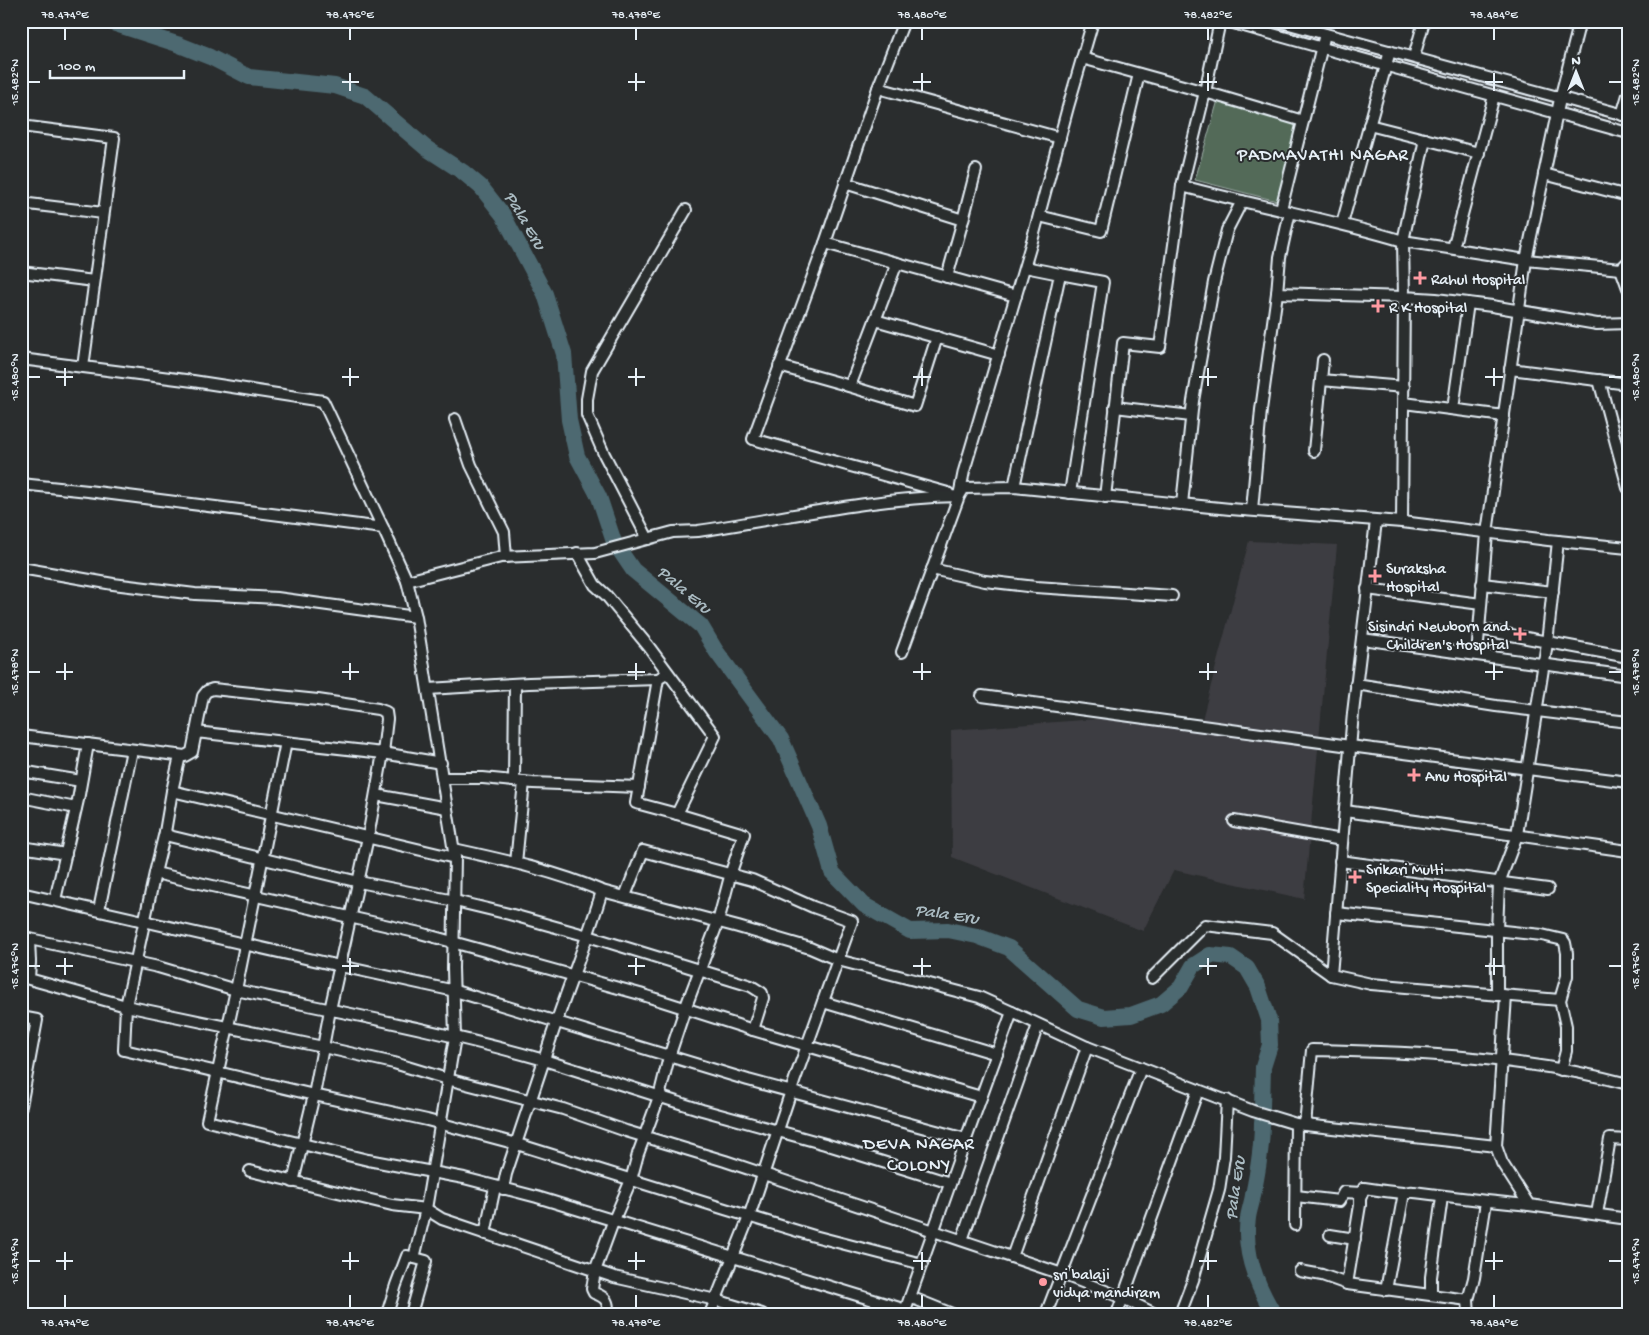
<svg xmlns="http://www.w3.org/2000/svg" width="1649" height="1335" viewBox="0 0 1649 1335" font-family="'Gochi Hand',sans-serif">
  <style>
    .built { fill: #3e3d42 }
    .green { fill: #536b59; stroke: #9eaea8 }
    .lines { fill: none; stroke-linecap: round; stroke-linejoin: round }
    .river { stroke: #4d6971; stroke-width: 16 }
    .minor-casing { stroke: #e8f1f8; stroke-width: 14 }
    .minor { stroke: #2a2d2e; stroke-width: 10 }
    .ticks { fill: none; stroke: #e8f1f8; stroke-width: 2 }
    .poi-dot { fill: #ff9aa2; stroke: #2a2d2e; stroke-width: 2 }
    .labels { text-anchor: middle; stroke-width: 4; stroke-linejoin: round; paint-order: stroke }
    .poi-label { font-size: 16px; fill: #e8f1f8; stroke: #2a2d2e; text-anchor: start }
    .neighbourhood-label { font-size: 18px; letter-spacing: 1px; fill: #e8f1f8; stroke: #2a2d2e }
    .water-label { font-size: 18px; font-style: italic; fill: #aabbc2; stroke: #2a2d2e }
    .neatline { fill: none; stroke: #e8f1f8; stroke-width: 2 }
    .ticks-label { font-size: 12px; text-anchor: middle; fill: #e8f1f8 }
  </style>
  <rect width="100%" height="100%" fill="#2a2d2e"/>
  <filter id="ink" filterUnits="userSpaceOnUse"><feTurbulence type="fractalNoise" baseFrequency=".02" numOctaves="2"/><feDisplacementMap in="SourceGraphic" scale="10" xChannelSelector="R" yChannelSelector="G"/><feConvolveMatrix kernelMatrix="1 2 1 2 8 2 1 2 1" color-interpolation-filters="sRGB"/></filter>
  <g filter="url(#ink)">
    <!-- built -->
    <path class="built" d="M 1249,541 L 1337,545 L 1304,899 L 1174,870 L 1143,931 L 952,857 L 951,730 L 1109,718 L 1200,727 Z"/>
    <!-- green -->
    <path class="green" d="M 1218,100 L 1297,124 L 1277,201 L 1195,180 Z"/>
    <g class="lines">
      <!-- river -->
      <g class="river">
        <path d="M 106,21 L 177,44 L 210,57 L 249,77 L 335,86 L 365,96 L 426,148 L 463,172 L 481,187 L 503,215 L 545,294 L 564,354 L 569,420 L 577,456 L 599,497 L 614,542 L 633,570 L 701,626 L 716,651 L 781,739 L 819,826 L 832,872 L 864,905 L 910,931 L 948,930 L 977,936 L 1009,948 L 1078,1009 L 1104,1017 L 1131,1015 L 1161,1004 L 1181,987 L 1193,966 L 1210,955 L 1231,957 L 1247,968 L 1258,987 L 1269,1020 L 1270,1045 L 1263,1067 L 1262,1107"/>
        <path d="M 1262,1122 C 1262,1146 1258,1171 1253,1195 C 1252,1203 1249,1210 1248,1218 C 1243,1251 1257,1286 1274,1314"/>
      </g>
      <defs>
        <g id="minor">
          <path d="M 904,21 L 878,88 L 825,243 L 753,439 L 948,493"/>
          <path d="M 1220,21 L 1205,92 L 1303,121"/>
          <path d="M 1226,21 L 1628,133"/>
          <path d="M 1278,21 L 1628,116"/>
          <path d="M 1556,21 L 1578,27"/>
          <path d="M 1414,57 L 1424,21"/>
          <path d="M 1082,58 L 1205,92 L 1182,186 C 1255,206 1330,219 1403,241 L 1425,139"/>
          <path d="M 878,88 L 1060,138"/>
          <path d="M 1622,115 L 1628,95"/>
          <path d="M 1369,125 L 1479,153"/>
          <path d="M 21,126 L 114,138 L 83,367"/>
          <path d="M 1544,174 L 1628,196"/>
          <path d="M 845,183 L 963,220 L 947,277"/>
          <path d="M 21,203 L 103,213"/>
          <path d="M 1281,209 L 1325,34"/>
          <path d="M 1290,212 L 1280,257 L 1277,293 L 1404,297 L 1402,522"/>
          <path d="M 1039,216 L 1101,231 L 1139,74"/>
          <path d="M 963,220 L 976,170"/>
          <path d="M 1342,224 L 1390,51"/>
          <path d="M 825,243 L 1016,296"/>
          <path d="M 1453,248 L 1494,96"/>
          <path d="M 1628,262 L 1621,269 L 1628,288"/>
          <path d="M 1621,269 L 1526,260 L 1403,241 L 1404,297 L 1436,299 L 1492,306 L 1597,324 L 1628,323"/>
          <path d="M 21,272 L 94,281"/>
          <path d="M 1060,274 L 1103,282 L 1070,493"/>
          <path d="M 875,320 L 999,355"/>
          <path d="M 21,359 L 193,381 L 323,401 L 383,528"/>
          <path d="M 779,366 L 850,386 L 897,263"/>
          <path d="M 1510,369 L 1628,384"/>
          <path d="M 1321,380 L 1404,387"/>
          <path d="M 1599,380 L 1628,488"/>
          <path d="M 845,385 L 915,406 L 937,337"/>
          <path d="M 1404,403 L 1504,416"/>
          <path d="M 1115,407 L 1191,416"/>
          <path d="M 1453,409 L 1468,303"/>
          <path d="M 455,419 L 471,465 L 504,532 L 506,557"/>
          <path d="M 1314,451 L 1323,360"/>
          <path d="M 21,484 L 88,491 L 383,528 L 407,581 L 501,557 L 595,553 L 673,532 L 698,531 C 784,518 871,498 959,496 L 964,488 L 1014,487 L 1230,509 L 1402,522 L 1548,540 L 1628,548"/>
          <path d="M 1014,487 L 1060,274 L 1025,267"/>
          <path d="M 1105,497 L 1123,343 L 1160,347 L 1182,186"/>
          <path d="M 1182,504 L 1193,401 L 1214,282 L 1227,230 L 1242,201"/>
          <path d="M 1252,510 L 1261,410 L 1277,293"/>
          <path d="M 1376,521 L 1353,713 L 1331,975 L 1371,984 L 1560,1000"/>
          <path d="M 648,539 L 604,454 L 587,415 L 587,399 L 592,371 L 686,210"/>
          <path d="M 577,553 L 595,585 L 606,595 L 649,647 L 715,736 L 677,814 L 744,834 L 732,869 L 718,922 L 685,1009 L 669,1057 L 659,1097 L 638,1154 L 631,1180 L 613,1222 L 595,1271 L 592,1289 L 594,1293 C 605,1297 610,1301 607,1314"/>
          <path d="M 21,568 L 113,584 L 195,594 L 277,598 L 416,617 L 407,581"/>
          <path d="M 932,569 L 985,581 L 1036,587 L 1172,596"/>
          <path d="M 1482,584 L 1553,592"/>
          <path d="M 1367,589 L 1481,604"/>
          <path d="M 1479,629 L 1628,657"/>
          <path d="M 1362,639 L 1477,655 L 1487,533 L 1526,260 L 1560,99 L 1580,21"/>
          <path d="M 902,652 L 959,496 L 964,471 L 1032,241 L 1068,107 L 1093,21"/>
          <path d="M 1477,655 L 1628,676"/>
          <path d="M 663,676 L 658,679 L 636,803 L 677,814"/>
          <path d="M 1356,684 L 1496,706 L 1628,722"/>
          <path d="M 428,689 L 529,683 L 658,679"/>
          <path d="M 982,696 L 1350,746 L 1628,782"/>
          <path d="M 196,732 L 203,696 L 207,691 L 213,689 L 318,700 L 378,709 L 386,712 L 387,719 L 383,753 L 368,837 L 330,1010 L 314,1095 L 293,1182"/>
          <path d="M 21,736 L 185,756 L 192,752 L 196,732 L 383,753 L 441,763"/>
          <path d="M 180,756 L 172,791 L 455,858"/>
          <path d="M 21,771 L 81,781"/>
          <path d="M 442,778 L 483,778 L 533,783 L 639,787"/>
          <path d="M 514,781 L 515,684"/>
          <path d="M 172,791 L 165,832 L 169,836 L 359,882 L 455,901 L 509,914 L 588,936 L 751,986 L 762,993 L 763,998 L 753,1030"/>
          <path d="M 376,795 L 447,808"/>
          <path d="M 21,797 L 76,808"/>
          <path d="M 1345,811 L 1628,851"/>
          <path d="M 1234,821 L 1342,840"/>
          <path d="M 21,847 L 66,854"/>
          <path d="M 454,849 C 504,860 555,871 602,891"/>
          <path d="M 1340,861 L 1548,889"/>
          <path d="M 516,863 L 524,782"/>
          <path d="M 155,873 L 165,832"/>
          <path d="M 21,893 L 340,966 L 455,991 L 748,1080 L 966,1139 L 904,1314"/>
          <path d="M 625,896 L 643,851 L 752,880 L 813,907 L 852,921 L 795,1079 L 749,1217 L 710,1314"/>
          <path d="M 55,900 L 78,800 L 88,744"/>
          <path d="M 99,910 L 132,750"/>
          <path d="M 1336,913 L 1542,935 L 1563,940 L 1565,943 L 1567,953 L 1567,976 L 1560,1000 L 1566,1026 L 1566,1051 L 1561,1070"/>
          <path d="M 21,937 L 158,967 L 236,990 L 286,742"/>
          <path d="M 29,939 L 30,962"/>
          <path d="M 21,960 L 30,962 L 29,979 L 126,1006 L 124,1050 L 314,1095 L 427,1120 L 517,1144 L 725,1209 L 814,1236 L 922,1264"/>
          <path d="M 1152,978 L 1205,925 L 1272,933 L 1331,975"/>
          <path d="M 1497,995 L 1497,930 L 1499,883 L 1517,835 L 1547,643 L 1558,541"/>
          <path d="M 823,1002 L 997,1054"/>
          <path d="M 1012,1012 L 1087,1047 L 1198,1090"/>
          <path d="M 21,1017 L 37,1020 L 21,1106"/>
          <path d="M 981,1097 L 753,1030 L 640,994 L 420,933 L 155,873 L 126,1006 L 323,1047 L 394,1063 L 447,1079 L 563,1109 L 626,1131 L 725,1161 L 1062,1274 L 1123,1298 L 1155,1314"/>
          <path d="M 1305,1125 L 1312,1050 C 1416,1052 1527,1057 1628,1084"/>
          <path d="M 1496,1146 L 1506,996"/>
          <path d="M 250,1171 L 392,1205 L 426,1209 L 442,1219 L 614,1277 L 716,1300 L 762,1314"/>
          <path d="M 950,1183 L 825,1144 L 702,1110 L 544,1060 C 561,1003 585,948 602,891 L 738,927 L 810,948 L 838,960 L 979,997 L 1012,1012 L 966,1139"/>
          <path d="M 503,1189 L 506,1174 L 544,1060 C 443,1031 339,1012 236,990 L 207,1121 L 368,1160 L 464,1178 L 537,1197 L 906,1310"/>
          <path d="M 1296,1196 L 1339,1201 L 1344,1192 L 1362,1193"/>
          <path d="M 1597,1214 L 1610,1139 L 1628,1140"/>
          <path d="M 1295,1225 L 1296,1124"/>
          <path d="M 485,1234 L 495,1187"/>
          <path d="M 1330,1235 L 1355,1239"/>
          <path d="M 962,1240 L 1038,1025"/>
          <path d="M 1012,1257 L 1087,1047"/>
          <path d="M 414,1258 L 426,1209 L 455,1037 L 453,968 L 455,858 L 416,617"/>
          <path d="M 1300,1271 L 1322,1275 L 1347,1284 L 1468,1300"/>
          <path d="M 1347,1284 L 1360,1205 L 1360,1199 L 1364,1188 C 1377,1190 1390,1192 1403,1193 C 1407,1193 1410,1191 1414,1192 C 1453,1197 1491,1202 1529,1205"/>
          <path d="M 1386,1290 L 1404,1193"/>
          <path d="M 1431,1294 L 1431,1277 L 1442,1197"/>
          <path d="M 910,1297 L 952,1314"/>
          <path d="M 387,1314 L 396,1285 L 407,1256 L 426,1261 L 411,1314"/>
          <path d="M 1046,1314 L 1141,1068"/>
          <path d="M 1117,1314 L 1198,1090 L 1253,1111 L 1296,1124 L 1496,1146 L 1502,1163 L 1529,1205 L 1628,1219"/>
          <path d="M 1180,1314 L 1193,1280 L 1219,1190 L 1224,1157 L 1227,1100"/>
          <path d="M 1469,1314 L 1468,1300 L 1474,1278 L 1486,1202"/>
        </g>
      </defs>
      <!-- minor casing -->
      <use href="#minor" class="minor-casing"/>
      <!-- minor -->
      <use href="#minor" class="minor"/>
    </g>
  </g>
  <!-- ticks -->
  <path class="ticks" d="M 65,28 L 65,40M 350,28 L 350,40M 636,28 L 636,40M 922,28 L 922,40M 1208,28 L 1208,40M 1494,28 L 1494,40M 350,73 L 350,91M 636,73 L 636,91M 922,73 L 922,91M 1208,73 L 1208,91M 1494,73 L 1494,91M 28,82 L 40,82M 342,82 L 359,82M 628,82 L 645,82M 913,82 L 931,82M 1199,82 L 1217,82M 1485,82 L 1503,82M 1609,82 L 1622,82M 65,368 L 65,386M 350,368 L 350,386M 636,368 L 636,386M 922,368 L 922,386M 1208,368 L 1208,386M 1494,368 L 1494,386M 28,377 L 40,377M 56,377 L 73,377M 342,377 L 359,377M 628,377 L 645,377M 913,377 L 931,377M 1199,377 L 1217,377M 1485,377 L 1503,377M 1609,377 L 1622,377M 65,663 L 65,680M 350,663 L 350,680M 636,663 L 636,680M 922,663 L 922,680M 1208,663 L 1208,680M 1494,663 L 1494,680M 28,672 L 40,672M 56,672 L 73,672M 342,672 L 359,672M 628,672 L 645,672M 913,672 L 931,672M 1199,672 L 1217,672M 1485,672 L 1503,672M 1609,672 L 1622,672M 65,958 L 65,975M 350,958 L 350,975M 636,958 L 636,975M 922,958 L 922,975M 1208,958 L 1208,975M 1494,958 L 1494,975M 28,966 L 40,966M 56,966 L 73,966M 342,966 L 359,966M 628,966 L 645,966M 913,966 L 931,966M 1199,966 L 1217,966M 1485,966 L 1503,966M 1609,966 L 1622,966M 65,1252 L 65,1270M 350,1252 L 350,1270M 636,1252 L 636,1270M 922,1252 L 922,1270M 1208,1252 L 1208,1270M 1494,1252 L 1494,1270M 28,1261 L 40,1261M 56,1261 L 73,1261M 342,1261 L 359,1261M 628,1261 L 645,1261M 913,1261 L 931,1261M 1199,1261 L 1217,1261M 1485,1261 L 1503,1261M 1609,1261 L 1622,1261M 65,1295 L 65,1308M 350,1295 L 350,1308M 636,1295 L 636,1308M 922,1295 L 922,1308M 1208,1295 L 1208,1308M 1494,1295 L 1494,1308"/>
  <!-- markers -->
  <g class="poi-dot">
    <path d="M1417.5 270.5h5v5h5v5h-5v5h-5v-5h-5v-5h5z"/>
    <path d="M1375.5 298.5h5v5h5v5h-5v5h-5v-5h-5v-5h5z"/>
    <path d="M1372.5 568.5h5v5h5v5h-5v5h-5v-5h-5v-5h5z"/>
    <path d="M1517.5 626.5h5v5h5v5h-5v5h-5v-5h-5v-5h5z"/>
    <path d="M1411.5 767.5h5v5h5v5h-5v5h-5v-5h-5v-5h5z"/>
    <path d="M1352.5 869.5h5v5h5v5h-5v5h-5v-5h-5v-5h5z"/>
    <circle cx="1043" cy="1282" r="5"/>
  </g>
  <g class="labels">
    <!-- poi labels -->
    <g class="poi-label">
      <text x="1431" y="284">Rahul Hospital</text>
      <text x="1389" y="312">R K Hospital</text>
      <text x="1386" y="573">Suraksha<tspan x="1386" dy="18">Hospital</tspan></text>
      <text x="1509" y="631" text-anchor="end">Sisindri Newborn and<tspan x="1509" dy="18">Children's Hospital</tspan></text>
      <text x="1425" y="781">Anu Hospital</text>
      <text x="1366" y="874">Srikari Multi<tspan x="1366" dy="18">Speciality Hospital</tspan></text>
      <text x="1053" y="1279">sri balaji<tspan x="1053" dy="18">vidya mandiram</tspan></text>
    </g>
    <!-- neighbourhood labels -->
    <g class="neighbourhood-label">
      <text x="1323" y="160">PADMAVATHI NAGAR</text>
      <text x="919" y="1149">DEVA NAGAR<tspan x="919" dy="21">COLONY</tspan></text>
    </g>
    <!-- water labels -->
    <g class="water-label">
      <text transform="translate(526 220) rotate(59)" y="6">Pala Eru</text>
      <text transform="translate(685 589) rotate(40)" y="6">Pala Eru</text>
      <text transform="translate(947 913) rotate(8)" y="6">Pala Eru</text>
      <text transform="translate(1234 1188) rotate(-82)" y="6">Pala Eru</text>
    </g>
  </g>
  <!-- margin -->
  <rect width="1649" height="1335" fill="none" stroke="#2a2d2e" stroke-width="55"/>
  <!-- north arrow -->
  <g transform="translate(1576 72)" stroke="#2a2d2e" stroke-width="4" paint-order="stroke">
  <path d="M0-4L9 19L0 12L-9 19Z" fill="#e8f1f8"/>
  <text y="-8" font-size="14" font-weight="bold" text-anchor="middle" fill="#e8f1f8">N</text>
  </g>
  <!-- scale -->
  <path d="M50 70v8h134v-8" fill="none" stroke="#e8f1f8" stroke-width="2.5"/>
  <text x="58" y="70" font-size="15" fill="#e8f1f8" stroke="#2a2d2e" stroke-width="4" paint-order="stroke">100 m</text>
  <rect x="28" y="28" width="1594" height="1280" class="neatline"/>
  <g class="ticks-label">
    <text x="65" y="18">78.474°E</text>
    <text x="350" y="18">78.476°E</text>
    <text x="636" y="18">78.478°E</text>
    <text x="922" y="18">78.480°E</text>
    <text x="1208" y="18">78.482°E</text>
    <text x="1494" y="18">78.484°E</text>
    <text transform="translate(14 82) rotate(-90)" y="4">15.482°N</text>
    <text transform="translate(1635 82) rotate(-90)" y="4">15.482°N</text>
    <text transform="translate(14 377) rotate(-90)" y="4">15.480°N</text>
    <text transform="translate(1635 377) rotate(-90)" y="4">15.480°N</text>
    <text transform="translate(14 672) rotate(-90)" y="4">15.478°N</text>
    <text transform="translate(1635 672) rotate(-90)" y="4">15.478°N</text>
    <text transform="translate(14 966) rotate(-90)" y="4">15.476°N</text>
    <text transform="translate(1635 966) rotate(-90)" y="4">15.476°N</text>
    <text transform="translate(14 1261) rotate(-90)" y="4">15.474°N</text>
    <text transform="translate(1635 1261) rotate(-90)" y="4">15.474°N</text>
    <text x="65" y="1326">78.474°E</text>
    <text x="350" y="1326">78.476°E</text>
    <text x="636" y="1326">78.478°E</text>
    <text x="922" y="1326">78.480°E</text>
    <text x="1208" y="1326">78.482°E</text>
    <text x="1494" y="1326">78.484°E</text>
  </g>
</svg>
